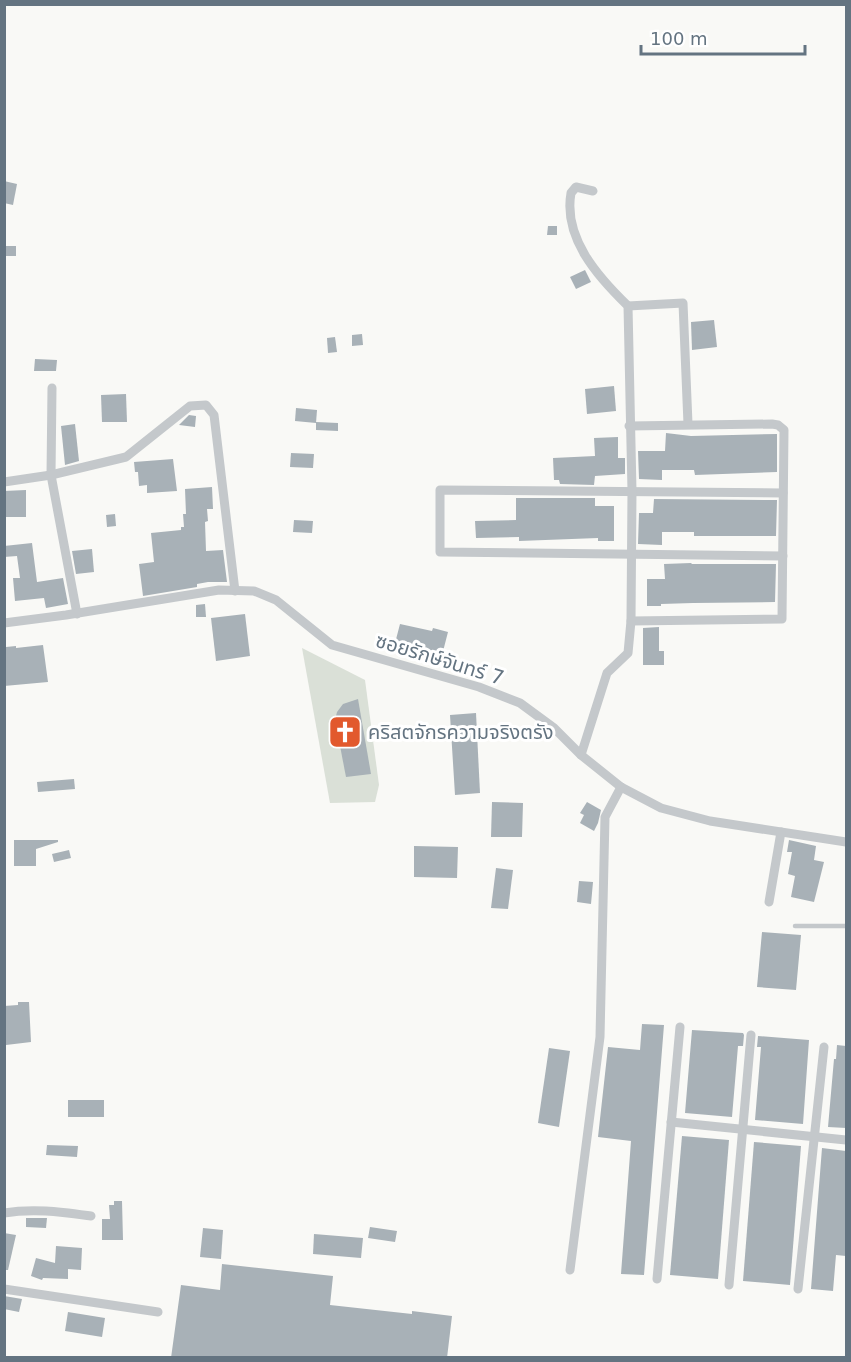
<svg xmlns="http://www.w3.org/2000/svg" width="851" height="1362" viewBox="0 0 851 1362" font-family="'DejaVu Sans','Noto Sans Thai',sans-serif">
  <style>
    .green { fill: #dae0d7 }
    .building { fill: #a8b1b7 }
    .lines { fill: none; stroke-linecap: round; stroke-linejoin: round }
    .lane { stroke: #c4c8cb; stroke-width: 4.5 }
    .street { stroke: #c4c8cb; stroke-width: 9 }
    .labels { text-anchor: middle; stroke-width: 6; stroke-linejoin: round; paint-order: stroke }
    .street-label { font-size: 20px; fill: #647481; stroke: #fff }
    .poi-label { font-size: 20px; fill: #647481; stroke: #fff; text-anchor: start }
  </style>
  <rect width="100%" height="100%" fill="#f9f9f6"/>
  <!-- green -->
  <path class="green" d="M 302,648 L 365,680 L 379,785 L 375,802 L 330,803 Z"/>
  <!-- building -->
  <g class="building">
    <path d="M 4,181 L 17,184 L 13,205 L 4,203 Z"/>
    <path d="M 548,226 L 557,226 L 557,235 L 547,235 Z"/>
    <rect x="4" y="246" width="12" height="10"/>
    <path d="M 585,270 L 591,282 L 576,289 L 570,277 Z"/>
    <path d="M 714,320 L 717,347 L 692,350 L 691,322 Z"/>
    <path d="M 362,334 L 363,345 L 352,346 L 352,335 Z"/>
    <path d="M 335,337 L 337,352 L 328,353 L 327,338 Z"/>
    <path d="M 35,359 L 57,360 L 56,371 L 34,371 Z"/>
    <path d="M 614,386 L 616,411 L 587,414 L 585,389 Z"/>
    <path d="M 126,394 L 127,422 L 102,422 L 101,395 Z"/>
    <path d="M 296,408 L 317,410 L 316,423 L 295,421 Z"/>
    <path d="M 189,415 L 196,416 L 195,427 L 179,425 Z"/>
    <path d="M 316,422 L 338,423 L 338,431 L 316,430 Z"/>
    <path d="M 75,424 L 79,461 L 65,465 L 61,426 Z"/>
    <path d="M 666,433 L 691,436 L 777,434 L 777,472 L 695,475 L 694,470 L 662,470 L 662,480 L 639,479 L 638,451 L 665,451 Z"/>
    <path d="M 618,437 L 618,458 L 625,458 L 625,474 L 595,476 L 594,485 L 560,484 L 559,480 L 554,480 L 553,458 L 595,456 L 594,438 Z"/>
    <path d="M 291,453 L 314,454 L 313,468 L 290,467 Z"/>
    <path d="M 173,459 L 177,491 L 147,493 L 147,485 L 139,486 L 138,472 L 135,472 L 134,462 Z"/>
    <path d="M 212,487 L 213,509 L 207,509 L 208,521 L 205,522 L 206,551 L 223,550 L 227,582 L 208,582 L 197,584 L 197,587 L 143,596 L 139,564 L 154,562 L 151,533 L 181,530 L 181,527 L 184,527 L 183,514 L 186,514 L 185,489 Z"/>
    <path d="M 26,490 L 26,517 L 4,517 L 4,491 Z"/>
    <path d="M 516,498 L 595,498 L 595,506 L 614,506 L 614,541 L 598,541 L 598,538 L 519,541 L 519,537 L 476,538 L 475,521 L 516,520 Z"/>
    <path d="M 654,499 L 777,500 L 776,536 L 694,536 L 694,532 L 662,532 L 662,545 L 638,544 L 639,513 L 653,513 Z"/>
    <path d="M 115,514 L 116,526 L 107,527 L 106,515 Z"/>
    <path d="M 294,520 L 313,521 L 312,533 L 293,532 Z"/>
    <path d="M 32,543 L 37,582 L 63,578 L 68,604 L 46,608 L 44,598 L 15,601 L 13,578 L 20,578 L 17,556 L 4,557 L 4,546 Z"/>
    <path d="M 92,549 L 94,572 L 76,574 L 72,551 Z"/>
    <path d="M 691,563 L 692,564 L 776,564 L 775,602 L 693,603 L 661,604 L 661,606 L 647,606 L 647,579 L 665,579 L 664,564 Z"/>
    <path d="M 205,604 L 206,617 L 196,617 L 196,605 Z"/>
    <path d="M 245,614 L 250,656 L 216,661 L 211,618 Z"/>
    <path d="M 400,624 L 432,631 L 433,628 L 448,632 L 440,663 L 425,659 L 426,656 L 394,647 Z"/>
    <path d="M 659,627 L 659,651 L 664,651 L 664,665 L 643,665 L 643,628 Z"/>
    <path d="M 43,645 L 48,682 L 4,686 L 6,647 L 16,646 L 16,648 Z"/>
    <path d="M 358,699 L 371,774 L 346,777 L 335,720 L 337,712 L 343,704 Z"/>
    <path d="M 476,713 L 480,793 L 455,795 L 450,715 Z"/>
    <path d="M 74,779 L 75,789 L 38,792 L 37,782 Z"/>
    <path d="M 492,802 L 523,803 L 522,837 L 491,837 Z"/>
    <path d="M 587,802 L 601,810 L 598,823 L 594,831 L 580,823 L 584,815 L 580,813 Z"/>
    <path d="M 14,840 L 58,840 L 58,842 L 36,849 L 36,866 L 14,866 Z"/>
    <path d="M 789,840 L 816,846 L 814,860 L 824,862 L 814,902 L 791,897 L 795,876 L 788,874 L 792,852 L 787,852 Z"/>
    <path d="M 414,846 L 458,847 L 457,878 L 414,877 Z"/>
    <path d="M 69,850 L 71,858 L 54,862 L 52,854 Z"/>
    <path d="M 496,868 L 513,870 L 508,909 L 491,908 Z"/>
    <path d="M 579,881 L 593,882 L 591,904 L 577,902 Z"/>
    <path d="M 762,932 L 801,935 L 796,990 L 757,987 Z"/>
    <path d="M 18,1002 L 29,1002 L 31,1042 L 6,1045 L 4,1006 L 18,1005 Z"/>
    <path d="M 642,1024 L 664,1025 L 644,1275 L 621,1274 L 631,1141 L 598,1137 L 608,1047 L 640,1050 Z"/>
    <path d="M 692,1030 L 743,1033 L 744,1035 L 743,1046 L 738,1046 L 732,1117 L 685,1113 Z"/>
    <path d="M 758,1036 L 809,1040 L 803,1124 L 755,1120 L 761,1047 L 757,1047 Z"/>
    <path d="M 837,1045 L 846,1046 L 846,1128 L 828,1127 L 834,1059 L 836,1059 Z"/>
    <path d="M 549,1048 L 570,1051 L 559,1127 L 538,1123 Z"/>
    <rect x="68" y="1100" width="36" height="17"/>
    <path d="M 682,1136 L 729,1140 L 718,1279 L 670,1275 Z"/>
    <path d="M 754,1142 L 801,1146 L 790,1285 L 743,1281 Z"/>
    <path d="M 47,1145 L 78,1146 L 77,1157 L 46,1155 Z"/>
    <path d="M 822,1148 L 846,1151 L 846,1256 L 836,1255 L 833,1291 L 811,1289 Z"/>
    <path d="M 114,1201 L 122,1201 L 123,1240 L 102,1240 L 102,1219 L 110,1219 L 109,1205 L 114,1205 Z"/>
    <path d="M 26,1218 L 47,1218 L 46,1228 L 26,1227 Z"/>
    <path d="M 370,1227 L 397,1231 L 395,1242 L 368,1238 Z"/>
    <path d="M 203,1228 L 223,1230 L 221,1259 L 200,1257 Z"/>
    <path d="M 4,1233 L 16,1235 L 8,1270 L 4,1270 Z"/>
    <path d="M 314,1234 L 363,1238 L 361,1258 L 313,1254 Z"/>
    <path d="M 56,1246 L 82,1248 L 81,1270 L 68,1269 L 68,1279 L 43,1278 L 42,1280 L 31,1276 L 36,1258 L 55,1263 Z"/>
    <path d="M 222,1264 L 333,1276 L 330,1305 L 412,1314 L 412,1311 L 452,1316 L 447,1358 L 171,1358 L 181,1285 L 220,1290 Z"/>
    <path d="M 4,1296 L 22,1299 L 19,1312 L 4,1309 Z"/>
    <path d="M 68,1312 L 105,1318 L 102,1337 L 65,1331 Z"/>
  </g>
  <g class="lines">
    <!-- lane -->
    <path class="lane" d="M 795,926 L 846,926"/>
    <!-- street -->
    <g class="street">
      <path d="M 628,306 L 683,303 L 688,424"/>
      <path d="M 52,388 L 51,475 L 77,614"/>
      <path d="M 629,426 L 772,424 L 778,425 L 784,430 L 782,619 L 631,621"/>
      <path d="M 4,482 L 51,475 L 126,457 L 190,406 L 206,405 L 214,415 L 235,591"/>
      <path d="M 783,556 L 440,552 L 440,490 L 783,493"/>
      <path d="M 4,623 L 66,615 L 219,590 L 254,591 L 276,600 L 332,645 L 479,687 L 520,703 L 554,728 L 581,755 L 621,787 L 661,808 L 710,821 L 846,842"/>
      <path d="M 581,755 L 607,673 L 628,653 L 631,621 L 632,491 L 628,306 C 598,277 563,238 571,193 L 576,187 L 593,191"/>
      <path d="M 769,902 L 781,832"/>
      <path d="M 671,1122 L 846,1140"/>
      <path d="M 4,1213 C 34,1208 61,1212 91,1216"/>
      <path d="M 570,1270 L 600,1037 L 605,817 L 621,787"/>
      <path d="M 657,1279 L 680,1027"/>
      <path d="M 729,1285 L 751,1035"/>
      <path d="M 4,1289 L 158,1312"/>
      <path d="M 798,1289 L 824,1047"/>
    </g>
  </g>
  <!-- icons -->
  <defs>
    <symbol id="church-square" viewBox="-11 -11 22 22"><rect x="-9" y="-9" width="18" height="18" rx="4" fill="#e2592d" stroke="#fff"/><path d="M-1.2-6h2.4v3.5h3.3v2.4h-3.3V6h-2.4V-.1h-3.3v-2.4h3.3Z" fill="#fff"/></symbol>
  </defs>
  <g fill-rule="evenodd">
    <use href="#church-square" x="326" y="713" width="38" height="38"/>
  </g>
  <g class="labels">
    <!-- street labels -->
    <g class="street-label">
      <text transform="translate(440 659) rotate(17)" y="7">ซอยรักษ์จันทร์ 7</text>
    </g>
    <!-- poi labels -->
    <g class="poi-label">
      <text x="368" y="739">คริสตจักรความจริงตรัง</text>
    </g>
  </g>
  <!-- border -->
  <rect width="851" height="1362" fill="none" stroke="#647481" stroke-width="12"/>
  <!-- scale -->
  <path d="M641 45v9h164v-9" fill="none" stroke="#647481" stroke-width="3"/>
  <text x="650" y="45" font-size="18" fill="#647481" stroke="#ffffff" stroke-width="4.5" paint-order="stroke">100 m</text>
</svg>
